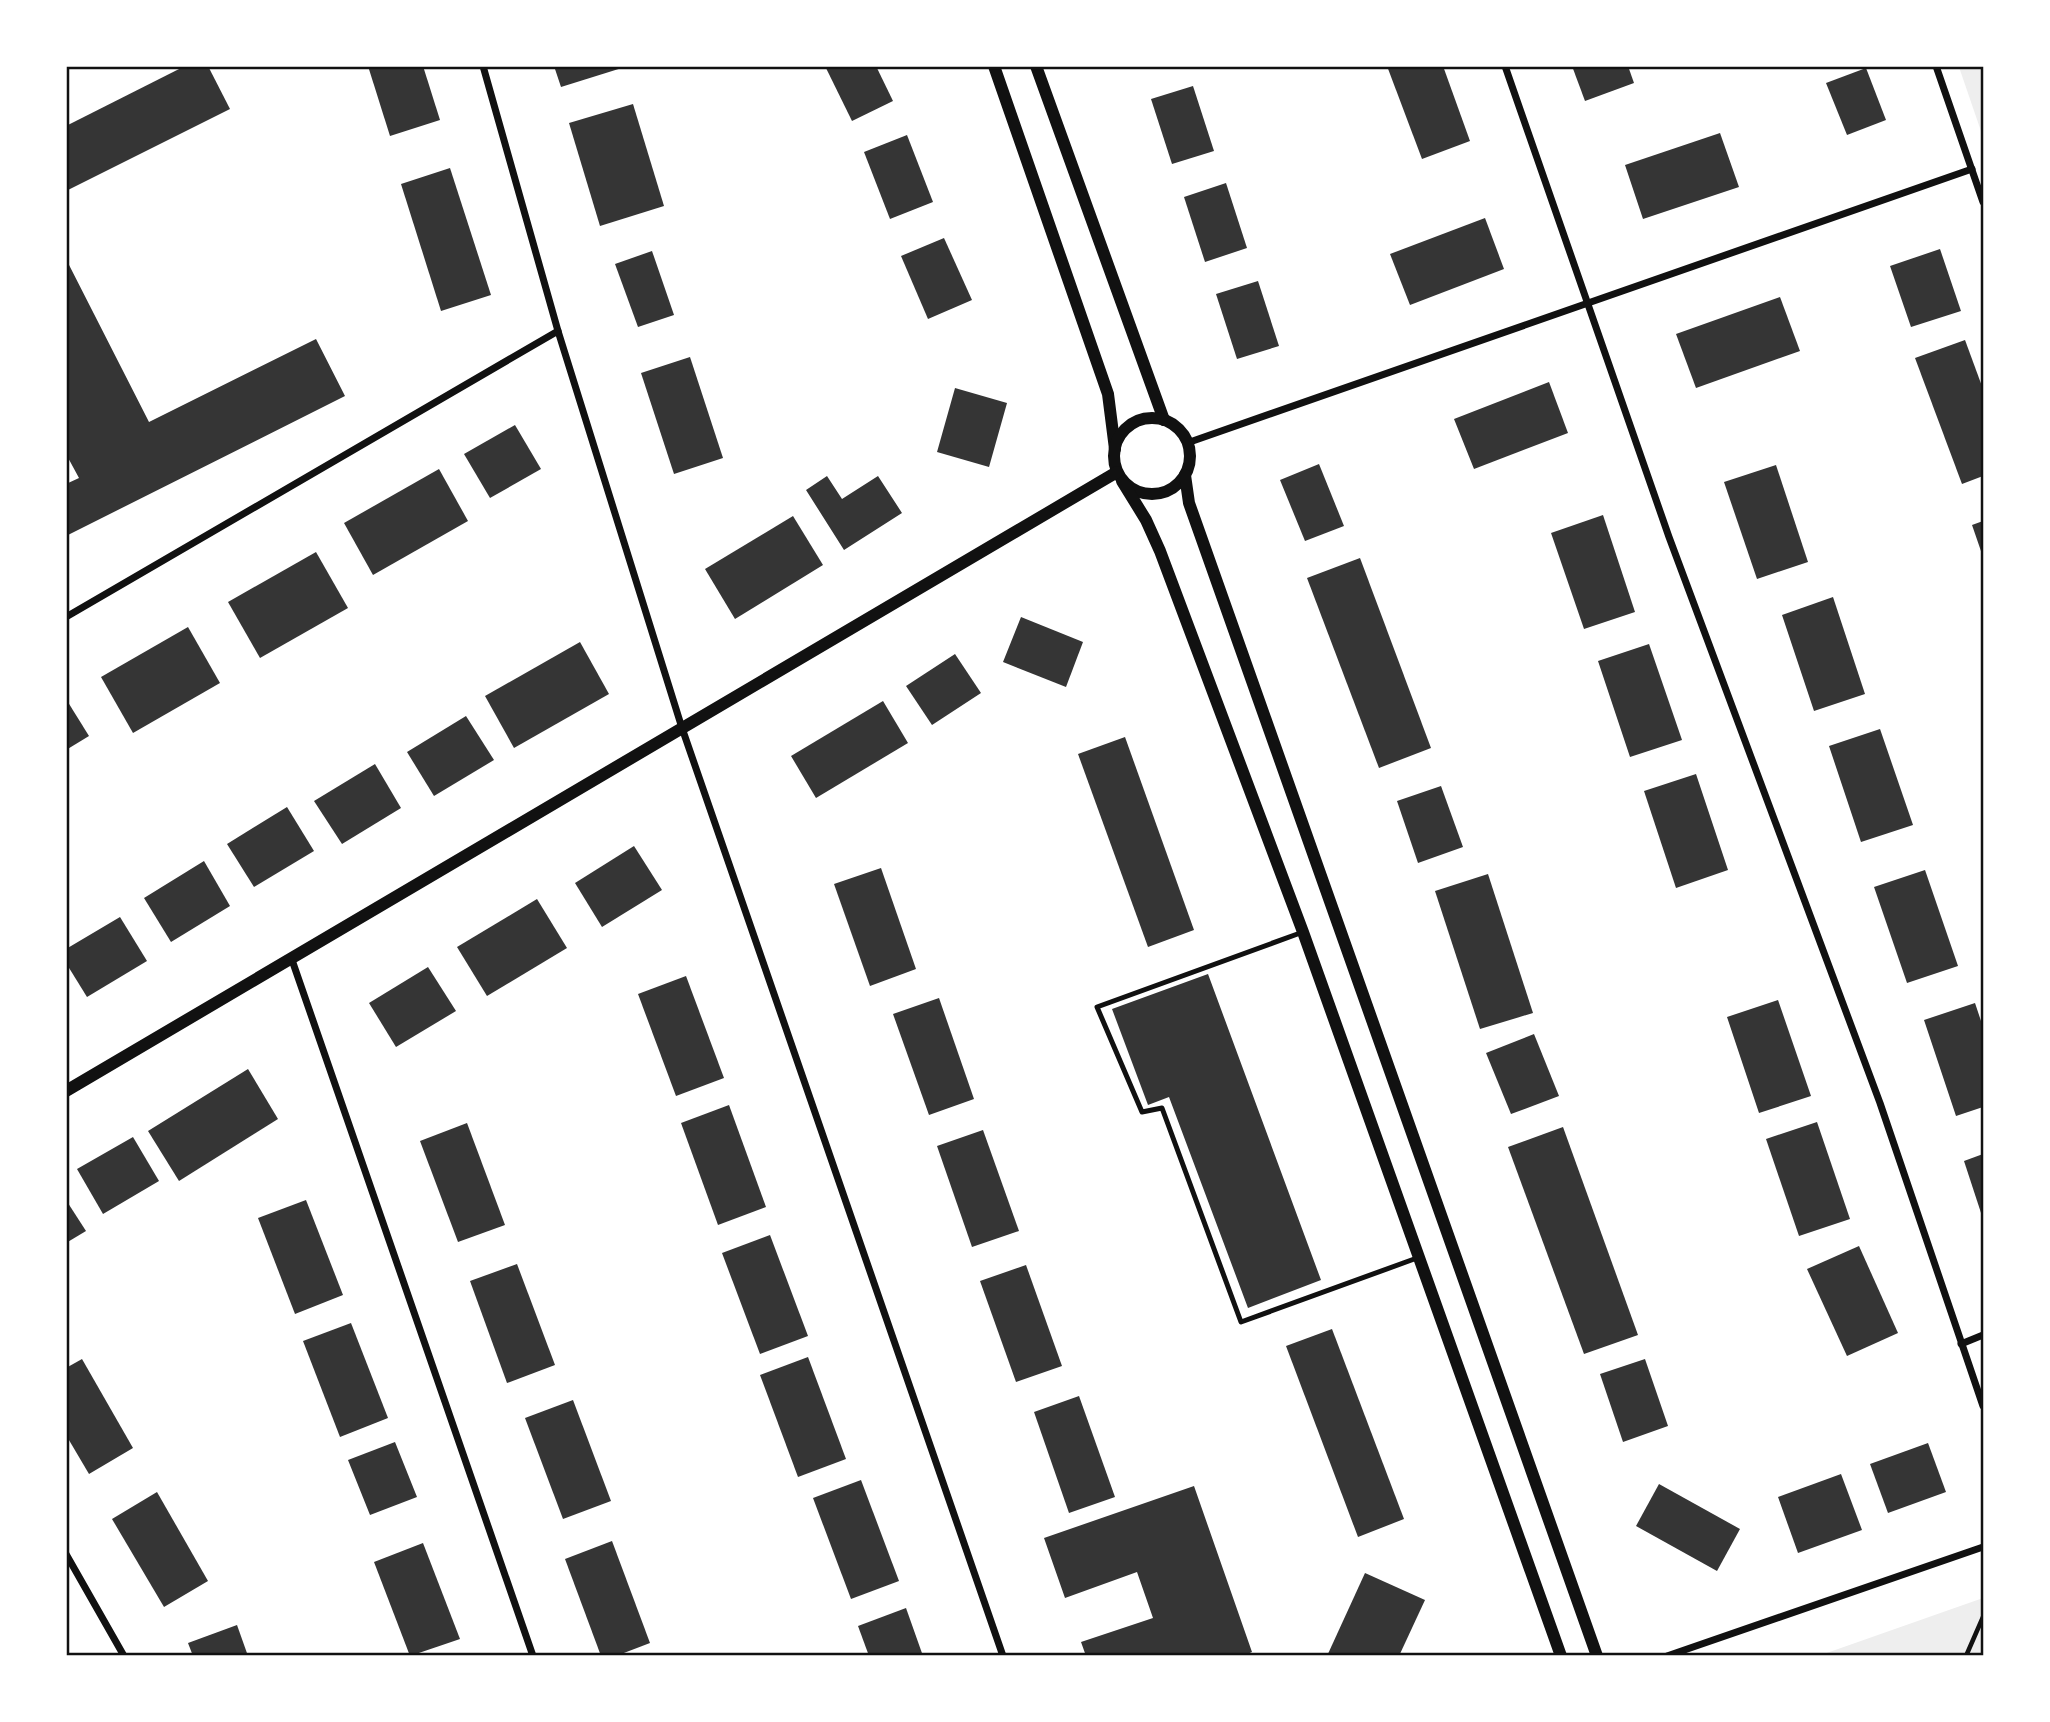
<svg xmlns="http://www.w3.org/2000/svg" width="2050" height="1722" viewBox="0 0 2050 1722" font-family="'DM Sans',sans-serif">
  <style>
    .green { fill: #eee }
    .building { fill: #353535 }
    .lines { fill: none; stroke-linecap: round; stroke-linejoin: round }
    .path { stroke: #111; stroke-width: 4.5 }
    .service { stroke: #111; stroke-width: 5 }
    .minor { stroke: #111; stroke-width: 7 }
    .tertiary { stroke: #111; stroke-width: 12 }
    .neatline { fill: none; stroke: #111; stroke-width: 2.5 }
  </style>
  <rect width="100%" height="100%" fill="#fff"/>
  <!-- green -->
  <g class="green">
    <path d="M 1959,67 L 1983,67 L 1983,137 Z"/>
    <path d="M 1983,1598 L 1983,1655 L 1821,1655 Z"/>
  </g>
  <!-- building -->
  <g class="building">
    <path d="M 185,66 L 208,66 L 230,109 L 66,191 L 66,126 Z"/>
    <path d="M 368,66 L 423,66 L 440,120 L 390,136 Z"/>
    <path d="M 554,66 L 624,66 L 625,67 L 561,87 Z"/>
    <path d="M 825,66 L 876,66 L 893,101 L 852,121 Z"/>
    <path d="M 1387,66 L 1443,66 L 1470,141 L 1422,159 Z"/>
    <path d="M 1572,66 L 1628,66 L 1634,83 L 1585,101 Z"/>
    <path d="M 1866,68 L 1886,120 L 1847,135 L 1826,83 Z"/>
    <path d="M 1193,86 L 1214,151 L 1172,164 L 1151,99 Z"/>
    <path d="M 633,104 L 664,206 L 600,226 L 569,123 Z"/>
    <path d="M 1720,133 L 1739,187 L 1643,219 L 1625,165 Z"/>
    <path d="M 907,135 L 933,202 L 890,219 L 864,152 Z"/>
    <path d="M 450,168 L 491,295 L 441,311 L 401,184 Z"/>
    <path d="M 1226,183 L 1247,248 L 1205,262 L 1184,197 Z"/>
    <path d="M 1485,218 L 1504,269 L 1410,305 L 1390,254 Z"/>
    <path d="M 944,238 L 972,300 L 928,319 L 901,256 Z"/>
    <path d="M 1940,249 L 1961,311 L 1911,327 L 1890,266 Z"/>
    <path d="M 652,251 L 674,315 L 638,327 L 615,264 Z"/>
    <path d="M 66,259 L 149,422 L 316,339 L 345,396 L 66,536 L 66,484 L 79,478 L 66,454 Z"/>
    <path d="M 1258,281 L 1279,346 L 1237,359 L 1216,294 Z"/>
    <path d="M 1780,297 L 1800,351 L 1696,388 L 1676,334 Z"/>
    <path d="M 1965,340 L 1983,389 L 1983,476 L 1962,484 L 1915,358 Z"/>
    <path d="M 690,357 L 723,458 L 674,474 L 641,373 Z"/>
    <path d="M 1549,382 L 1568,433 L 1474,469 L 1454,419 Z"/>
    <path d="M 955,388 L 1007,403 L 989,467 L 937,452 Z"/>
    <path d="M 515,425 L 541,469 L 490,498 L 464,454 Z"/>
    <path d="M 1319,464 L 1344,526 L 1305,541 L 1280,480 Z"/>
    <path d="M 1776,465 L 1808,562 L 1757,579 L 1724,482 Z"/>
    <path d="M 439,469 L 468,521 L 373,575 L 344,523 Z"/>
    <path d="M 827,476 L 842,499 L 878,476 L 902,513 L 844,550 L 806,490 Z"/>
    <path d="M 1603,515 L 1635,612 L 1584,629 L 1551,533 Z"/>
    <path d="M 793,516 L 823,565 L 735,619 L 705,569 Z"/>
    <path d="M 1983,521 L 1983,557 L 1972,525 Z"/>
    <path d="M 316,552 L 348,608 L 260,658 L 228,602 Z"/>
    <path d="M 1360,558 L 1431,748 L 1379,768 L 1307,578 Z"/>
    <path d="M 1833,597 L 1865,694 L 1814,711 L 1782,615 Z"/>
    <path d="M 1021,617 L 1083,642 L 1066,687 L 1003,662 Z"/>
    <path d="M 188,627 L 220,683 L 133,733 L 101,677 Z"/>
    <path d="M 580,642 L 609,694 L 514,748 L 485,696 Z"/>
    <path d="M 1649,644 L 1682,740 L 1630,757 L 1598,661 Z"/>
    <path d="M 955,654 L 981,693 L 932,725 L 906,686 Z"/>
    <path d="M 66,699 L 89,736 L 66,750 Z"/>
    <path d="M 883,701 L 908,743 L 816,798 L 791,756 Z"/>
    <path d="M 466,716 L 494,760 L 434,796 L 407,752 Z"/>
    <path d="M 1880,729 L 1913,825 L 1861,842 L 1829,746 Z"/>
    <path d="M 1125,737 L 1194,930 L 1148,947 L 1078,754 Z"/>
    <path d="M 375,764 L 401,808 L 342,844 L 314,801 Z"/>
    <path d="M 1696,774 L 1728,870 L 1676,888 L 1644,791 Z"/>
    <path d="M 1441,786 L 1463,847 L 1418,863 L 1397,801 Z"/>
    <path d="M 287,807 L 314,851 L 254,887 L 227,844 Z"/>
    <path d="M 634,846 L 662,890 L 602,927 L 575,883 Z"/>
    <path d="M 204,861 L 230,906 L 171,942 L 144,898 Z"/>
    <path d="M 881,868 L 916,969 L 870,986 L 834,884 Z"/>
    <path d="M 1925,870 L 1958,966 L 1907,983 L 1874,887 Z"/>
    <path d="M 1488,874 L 1533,1013 L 1480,1029 L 1435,891 Z"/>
    <path d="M 537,899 L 567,948 L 487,996 L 457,947 Z"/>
    <path d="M 120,917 L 147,961 L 87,997 L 66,963 L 66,949 Z"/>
    <path d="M 428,967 L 456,1011 L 396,1047 L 369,1003 Z"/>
    <path d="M 1208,974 L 1321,1280 L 1248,1308 L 1169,1097 L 1148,1105 L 1112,1009 Z"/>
    <path d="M 686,976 L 724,1078 L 676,1096 L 638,994 Z"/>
    <path d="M 939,998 L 974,1099 L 929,1115 L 893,1014 Z"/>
    <path d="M 1778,1000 L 1811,1096 L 1759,1113 L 1727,1017 Z"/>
    <path d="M 1975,1003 L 1983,1027 L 1983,1107 L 1956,1116 L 1924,1020 Z"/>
    <path d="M 1534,1034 L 1559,1096 L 1511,1114 L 1486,1053 Z"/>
    <path d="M 248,1069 L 278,1119 L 179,1181 L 148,1131 Z"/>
    <path d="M 729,1105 L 766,1207 L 718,1225 L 681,1123 Z"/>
    <path d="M 1817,1122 L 1850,1219 L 1799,1236 L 1766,1139 Z"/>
    <path d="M 467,1123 L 505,1225 L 458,1242 L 420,1141 Z"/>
    <path d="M 1563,1127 L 1638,1335 L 1584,1354 L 1508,1147 Z"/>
    <path d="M 983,1130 L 1019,1231 L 972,1247 L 937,1146 Z"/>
    <path d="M 133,1137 L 159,1181 L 103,1214 L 77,1169 Z"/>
    <path d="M 1983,1154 L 1983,1219 L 1964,1161 Z"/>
    <path d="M 66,1200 L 86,1231 L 66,1243 Z"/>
    <path d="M 306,1200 L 343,1295 L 295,1314 L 258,1218 Z"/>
    <path d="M 770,1235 L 808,1336 L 760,1354 L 722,1253 Z"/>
    <path d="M 1859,1246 L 1898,1333 L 1847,1356 L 1807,1269 Z"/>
    <path d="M 517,1264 L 555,1365 L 507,1383 L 470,1281 Z"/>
    <path d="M 1026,1265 L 1062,1366 L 1016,1382 L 980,1281 Z"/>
    <path d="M 351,1323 L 388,1418 L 340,1437 L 303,1341 Z"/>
    <path d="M 1332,1329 L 1404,1519 L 1358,1537 L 1286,1346 Z"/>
    <path d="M 808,1357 L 846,1459 L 798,1477 L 760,1375 Z"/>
    <path d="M 82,1359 L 133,1448 L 89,1474 L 66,1435 L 66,1368 Z"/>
    <path d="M 1645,1359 L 1668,1426 L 1623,1442 L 1600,1374 Z"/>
    <path d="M 1079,1396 L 1115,1497 L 1069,1513 L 1034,1412 Z"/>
    <path d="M 573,1400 L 611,1501 L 563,1519 L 525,1418 Z"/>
    <path d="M 395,1442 L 417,1497 L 370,1515 L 348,1460 Z"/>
    <path d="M 1928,1443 L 1946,1492 L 1888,1513 L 1870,1464 Z"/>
    <path d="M 1841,1474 L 1862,1530 L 1798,1553 L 1778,1497 Z"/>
    <path d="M 861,1480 L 899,1581 L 851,1599 L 813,1498 Z"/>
    <path d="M 1659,1484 L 1740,1529 L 1717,1571 L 1636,1526 Z"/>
    <path d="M 1194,1486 L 1252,1652 L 1243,1656 L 1086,1656 L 1081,1642 L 1153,1618 L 1137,1572 L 1065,1598 L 1044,1538 Z"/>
    <path d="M 157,1492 L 208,1581 L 164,1607 L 112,1519 Z"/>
    <path d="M 612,1541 L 650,1643 L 616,1656 L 601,1656 L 565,1559 Z"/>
    <path d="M 423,1543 L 460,1639 L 410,1656 L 374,1562 Z"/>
    <path d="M 1365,1573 L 1425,1600 L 1399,1656 L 1327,1656 Z"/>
    <path d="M 906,1608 L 923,1656 L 869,1656 L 858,1626 Z"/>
    <path d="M 237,1625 L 248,1656 L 193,1656 L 188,1643 Z"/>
  </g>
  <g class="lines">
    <!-- path -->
    <path class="path" d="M 1966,1656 L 1983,1617"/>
    <!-- service -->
    <path class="service" d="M 1303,932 L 1097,1007 L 1142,1112 L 1162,1108 L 1241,1322 L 1417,1258"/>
    <!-- minor -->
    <g class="minor">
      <path d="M 483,66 L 558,331 L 682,728 L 1003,1656"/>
      <path d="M 1505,66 L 1669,537 L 1880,1103 L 1983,1406"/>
      <path d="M 1936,66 L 1983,202"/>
      <path d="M 1187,443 L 1972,169"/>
      <path d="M 66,617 L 558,331"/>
      <path d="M 292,960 L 533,1656"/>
      <path d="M 1961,1344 L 1983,1335"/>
      <path d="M 66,1554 L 124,1656"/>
      <path d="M 1667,1656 L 1983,1547"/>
    </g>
    <!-- tertiary -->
    <g class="tertiary">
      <path d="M 994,66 L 1108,394 L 1115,449"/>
      <path d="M 1036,66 L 1164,420"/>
      <circle cx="1152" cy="456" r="38"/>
      <path d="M 1185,475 L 1189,503 L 1200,534 L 1597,1656"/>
      <path d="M 1122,481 L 1146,520 L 1160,551 L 1303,932 L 1561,1656"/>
      <path d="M 66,1091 L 1117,472"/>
    </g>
  </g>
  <!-- border -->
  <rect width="2050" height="1722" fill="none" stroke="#ffffff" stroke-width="136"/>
  <rect x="68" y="68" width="1914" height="1586" class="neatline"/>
</svg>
